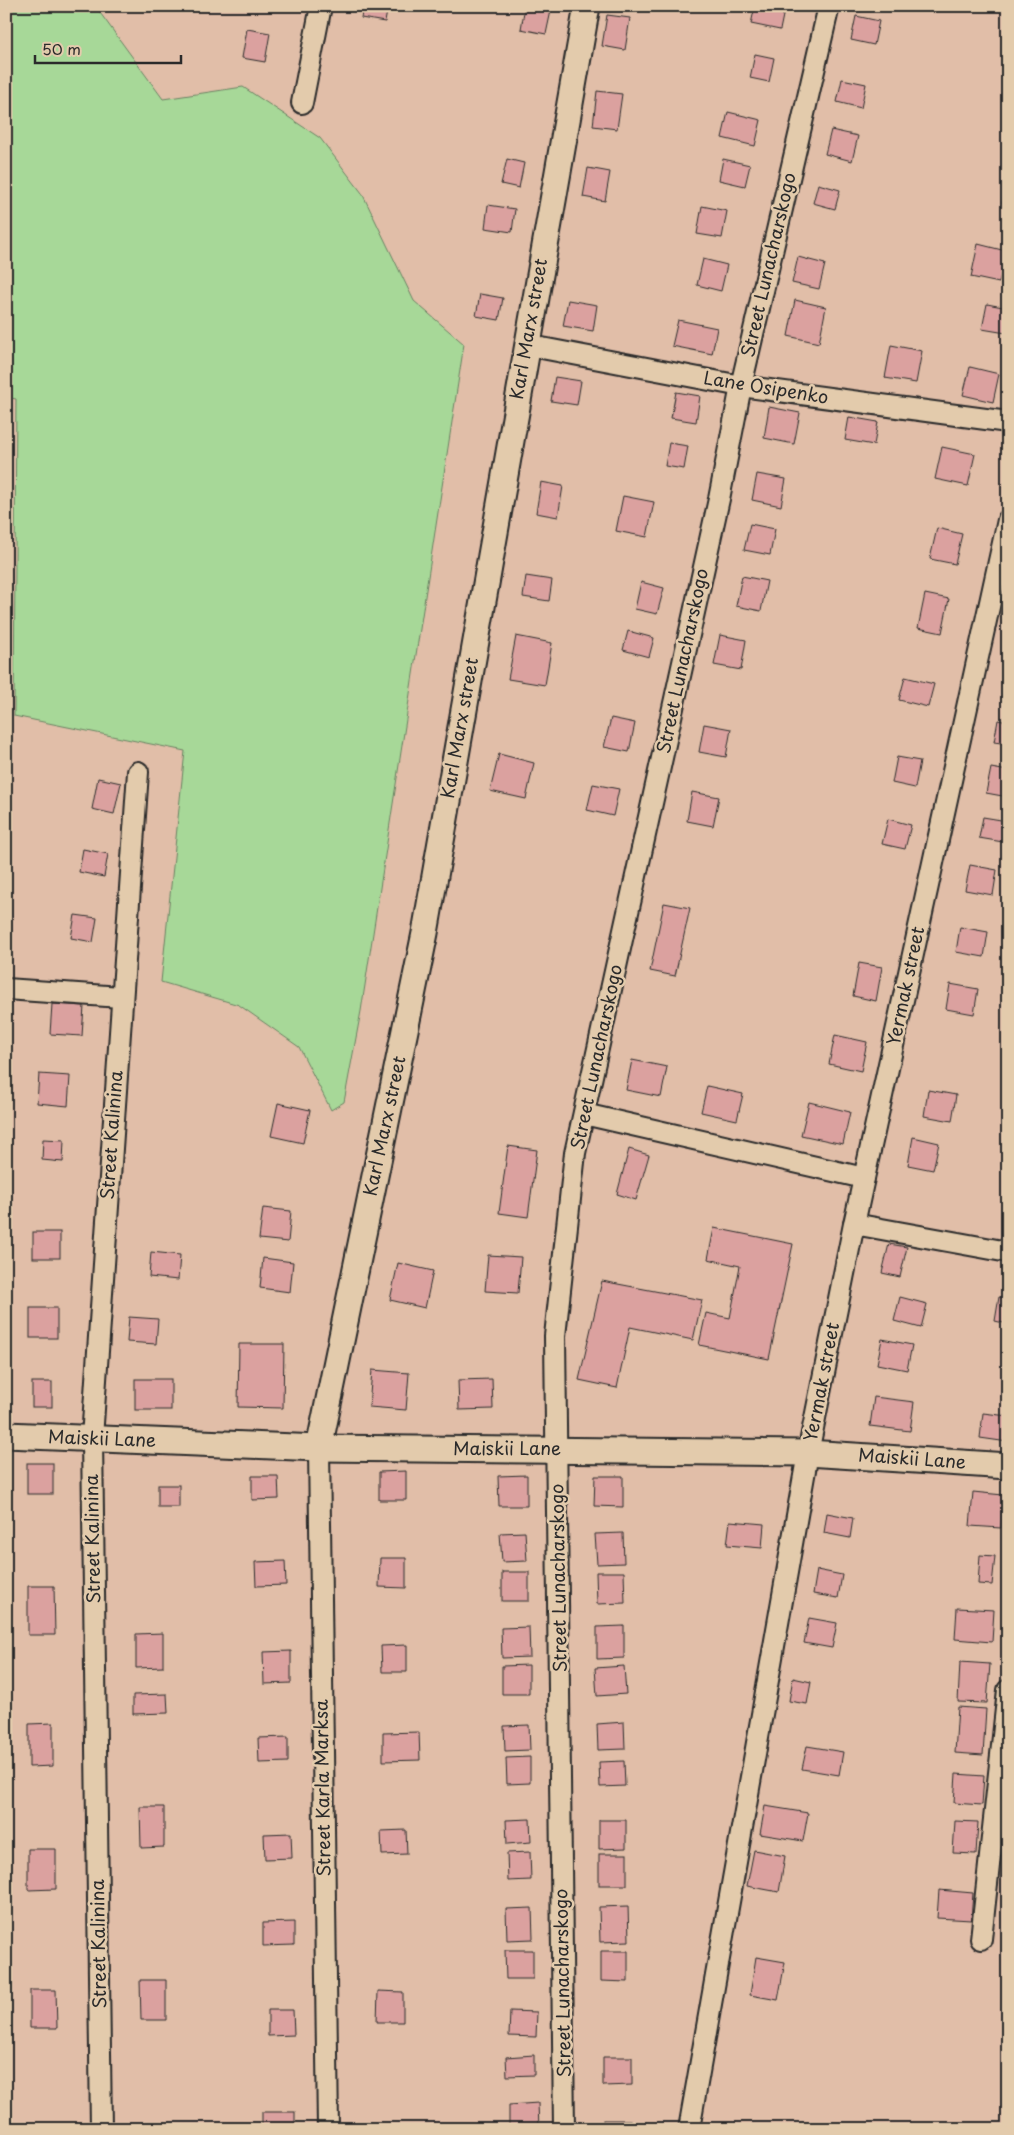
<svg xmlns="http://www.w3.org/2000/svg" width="1014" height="2135" viewBox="0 0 1014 2135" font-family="'Playpen Sans',sans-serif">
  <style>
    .green { fill: #a7d898; stroke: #698262 }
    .building { fill: #dba19f; stroke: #2b2b2b }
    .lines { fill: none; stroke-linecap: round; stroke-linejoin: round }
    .minor-casing { stroke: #2b2b2b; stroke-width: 24 }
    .major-casing { stroke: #2b2b2b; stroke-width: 29 }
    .minor { stroke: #e3cbac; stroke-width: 20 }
    .major { stroke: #e3cbac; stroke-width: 25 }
    .labels { text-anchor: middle; stroke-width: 5; stroke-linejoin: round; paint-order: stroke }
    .street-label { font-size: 18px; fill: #2b2b2b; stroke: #e3cbac }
  </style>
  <rect width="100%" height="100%" fill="#e1bea8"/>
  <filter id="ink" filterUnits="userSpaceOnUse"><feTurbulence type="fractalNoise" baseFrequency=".02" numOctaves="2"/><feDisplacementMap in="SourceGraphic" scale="10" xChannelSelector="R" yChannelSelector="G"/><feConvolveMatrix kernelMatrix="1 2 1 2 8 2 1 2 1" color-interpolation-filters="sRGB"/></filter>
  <g filter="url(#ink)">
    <!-- green -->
    <path class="green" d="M 6,6 L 95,6 L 163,99 L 243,87 L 320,138 L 362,193 L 414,301 L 464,344 L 361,1011 L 344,1102 L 331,1110 L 299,1047 L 239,1005 L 161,982 L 185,751 L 14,716 L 16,399 L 6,397 Z"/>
    <!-- building -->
    <g class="building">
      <path d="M 363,6 L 388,6 L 385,22 L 361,18 Z"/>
      <path d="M 525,6 L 552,6 L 546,34 L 521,29 Z"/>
      <path d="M 755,6 L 785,6 L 780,30 L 751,24 Z"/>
      <path d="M 607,15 L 630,18 L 625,50 L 602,46 Z"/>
      <path d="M 856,16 L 879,21 L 874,45 L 851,40 Z"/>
      <path d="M 247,29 L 270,33 L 265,62 L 242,58 Z"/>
      <path d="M 755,54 L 774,58 L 769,82 L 750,78 Z"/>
      <path d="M 842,79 L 866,84 L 861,108 L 837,102 Z"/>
      <path d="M 597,91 L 622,94 L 617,129 L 593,126 Z"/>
      <path d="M 728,112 L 761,120 L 755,146 L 722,138 Z"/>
      <path d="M 831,130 L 858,136 L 852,161 L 825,154 Z"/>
      <path d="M 507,159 L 524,163 L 519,188 L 501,184 Z"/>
      <path d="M 723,159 L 750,165 L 745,186 L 719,180 Z"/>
      <path d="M 588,168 L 610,172 L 605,201 L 583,197 Z"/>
      <path d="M 1008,178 L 1008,204 L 1002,203 Z"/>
      <path d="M 818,184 L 840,190 L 835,209 L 813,203 Z"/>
      <path d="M 488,205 L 515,209 L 512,232 L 485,228 Z"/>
      <path d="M 702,206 L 727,211 L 722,238 L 697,234 Z"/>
      <path d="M 978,244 L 1006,251 L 999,283 L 971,277 Z"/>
      <path d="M 798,257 L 825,264 L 819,289 L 792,283 Z"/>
      <path d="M 703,259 L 727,265 L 721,291 L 697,285 Z"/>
      <path d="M 480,294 L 503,298 L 499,320 L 476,316 Z"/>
      <path d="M 568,300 L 597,305 L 593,331 L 563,326 Z"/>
      <path d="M 795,300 L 826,307 L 819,343 L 788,336 Z"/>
      <path d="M 987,304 L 1008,308 L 1006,333 L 982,329 Z"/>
      <path d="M 678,320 L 717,328 L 712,354 L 672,346 Z"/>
      <path d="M 891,345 L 922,351 L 916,383 L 885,378 Z"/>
      <path d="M 970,367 L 999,374 L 993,402 L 963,395 Z"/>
      <path d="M 555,377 L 581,381 L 577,405 L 551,401 Z"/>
      <path d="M 676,392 L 700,396 L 696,422 L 671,418 Z"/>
      <path d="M 769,407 L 800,413 L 794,444 L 764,438 Z"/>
      <path d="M 849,417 L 878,422 L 874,445 L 845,440 Z"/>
      <path d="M 669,443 L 688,446 L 684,469 L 665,466 Z"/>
      <path d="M 942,447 L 975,454 L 968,486 L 935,479 Z"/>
      <path d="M 757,474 L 786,479 L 781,506 L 752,500 Z"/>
      <path d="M 541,482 L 563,486 L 558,517 L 536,513 Z"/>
      <path d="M 623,496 L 654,502 L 647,537 L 616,531 Z"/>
      <path d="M 750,524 L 775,529 L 770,555 L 744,550 Z"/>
      <path d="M 937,528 L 962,534 L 955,564 L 930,559 Z"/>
      <path d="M 526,576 L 552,580 L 549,601 L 523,597 Z"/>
      <path d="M 742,576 L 767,581 L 761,611 L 736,606 Z"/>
      <path d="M 641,582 L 664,588 L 657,614 L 635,609 Z"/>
      <path d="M 925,594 L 949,599 L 942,633 L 918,628 Z"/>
      <path d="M 628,631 L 654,638 L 649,657 L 623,650 Z"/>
      <path d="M 720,635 L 746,640 L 741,670 L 714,665 Z"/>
      <path d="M 516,636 L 552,643 L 545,685 L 508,679 Z"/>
      <path d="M 905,677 L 934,684 L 928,707 L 899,700 Z"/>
      <path d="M 611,718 L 635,723 L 629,752 L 604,747 Z"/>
      <path d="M 998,720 L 1008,722 L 1008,744 L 994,742 Z"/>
      <path d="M 704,724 L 731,729 L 726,757 L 699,752 Z"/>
      <path d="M 499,754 L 534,763 L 526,799 L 490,791 Z"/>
      <path d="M 897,757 L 920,761 L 915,788 L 892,783 Z"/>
      <path d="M 991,768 L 1008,771 L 1008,797 L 986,793 Z"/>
      <path d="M 98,778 L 121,783 L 114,814 L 92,809 Z"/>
      <path d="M 593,784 L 619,789 L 613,816 L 587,810 Z"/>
      <path d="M 692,792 L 719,797 L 713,826 L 687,821 Z"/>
      <path d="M 983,817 L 1007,821 L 1003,842 L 979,838 Z"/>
      <path d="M 888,819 L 911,825 L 905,849 L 882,844 Z"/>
      <path d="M 83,849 L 108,854 L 104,877 L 79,872 Z"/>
      <path d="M 970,865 L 997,870 L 993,895 L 965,890 Z"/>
      <path d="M 664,903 L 690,908 L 675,976 L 650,971 Z"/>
      <path d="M 75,915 L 97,918 L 93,942 L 71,938 Z"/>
      <path d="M 960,927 L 988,932 L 984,957 L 956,952 Z"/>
      <path d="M 859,963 L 882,967 L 876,1001 L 853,996 Z"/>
      <path d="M 950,984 L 978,989 L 974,1014 L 946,1009 Z"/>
      <path d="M 52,1004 L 84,1006 L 82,1036 L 50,1034 Z"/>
      <path d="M 835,1035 L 867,1042 L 861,1071 L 829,1064 Z"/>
      <path d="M 632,1060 L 667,1067 L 661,1097 L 626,1090 Z"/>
      <path d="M 39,1074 L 70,1076 L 68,1106 L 37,1103 Z"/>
      <path d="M 707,1086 L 743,1094 L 737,1120 L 701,1112 Z"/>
      <path d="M 928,1090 L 956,1095 L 952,1121 L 924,1116 Z"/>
      <path d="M 809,1102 L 850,1112 L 843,1144 L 801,1135 Z"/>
      <path d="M 278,1103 L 310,1110 L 303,1143 L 271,1136 Z"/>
      <path d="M 913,1137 L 939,1143 L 933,1170 L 908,1165 Z"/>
      <path d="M 43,1139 L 64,1140 L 63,1162 L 42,1160 Z"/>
      <path d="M 508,1146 L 537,1150 L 528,1217 L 499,1213 Z"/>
      <path d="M 629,1149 L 649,1155 L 636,1200 L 617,1194 Z"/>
      <path d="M 263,1208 L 291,1211 L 288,1242 L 259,1239 Z"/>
      <path d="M 714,1228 L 793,1244 L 769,1359 L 699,1345 L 706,1313 L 730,1318 L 740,1266 L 708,1259 Z"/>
      <rect x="33" y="1232" width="27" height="26"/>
      <path d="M 889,1244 L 907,1247 L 900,1277 L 882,1273 Z"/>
      <path d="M 151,1252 L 180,1255 L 178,1280 L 149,1277 Z"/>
      <path d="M 488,1255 L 521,1257 L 518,1293 L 485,1291 Z"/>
      <path d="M 263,1258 L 293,1262 L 290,1292 L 260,1288 Z"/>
      <path d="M 398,1263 L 433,1271 L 425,1308 L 390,1300 Z"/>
      <path d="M 602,1281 L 702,1300 L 693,1340 L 630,1327 L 617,1388 L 579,1380 Z"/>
      <path d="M 900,1297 L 927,1304 L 921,1328 L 894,1321 Z"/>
      <path d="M 999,1297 L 1008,1299 L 1008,1324 L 995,1321 Z"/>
      <rect x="30" y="1308" width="27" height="30"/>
      <path d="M 129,1317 L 158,1319 L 156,1344 L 127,1342 Z"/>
      <path d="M 882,1339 L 912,1345 L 907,1370 L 877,1364 Z"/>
      <path d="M 239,1344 L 284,1344 L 283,1408 L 238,1407 Z"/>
      <path d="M 372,1370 L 409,1373 L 406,1410 L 369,1407 Z"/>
      <rect x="135" y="1379" width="36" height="31"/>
      <path d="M 492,1379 L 493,1409 L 459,1410 L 458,1380 Z"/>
      <rect x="32" y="1382" width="20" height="25"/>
      <path d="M 874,1397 L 914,1402 L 910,1431 L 870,1426 Z"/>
      <path d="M 983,1413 L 1008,1416 L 1008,1442 L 980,1438 Z"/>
      <rect x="27" y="1463" width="26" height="31"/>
      <path d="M 406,1471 L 406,1500 L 379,1500 L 379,1472 Z"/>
      <path d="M 527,1475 L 527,1506 L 499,1506 L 498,1476 Z"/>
      <path d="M 252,1476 L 278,1476 L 279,1499 L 252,1500 Z"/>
      <path d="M 595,1476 L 623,1476 L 623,1507 L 594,1506 Z"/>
      <rect x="158" y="1485" width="21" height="22"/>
      <path d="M 973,1492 L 1003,1495 L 1001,1528 L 970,1526 Z"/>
      <path d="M 827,1513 L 853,1518 L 850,1538 L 824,1533 Z"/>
      <path d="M 730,1521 L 764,1524 L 762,1548 L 727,1545 Z"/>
      <path d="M 525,1532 L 527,1561 L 502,1562 L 500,1533 Z"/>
      <path d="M 623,1533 L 624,1563 L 597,1564 L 595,1534 Z"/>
      <path d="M 980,1555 L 995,1556 L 992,1585 L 978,1584 Z"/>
      <path d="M 380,1558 L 406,1558 L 406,1588 L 379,1587 Z"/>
      <path d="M 285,1561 L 286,1585 L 256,1586 L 255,1562 Z"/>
      <path d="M 817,1570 L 842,1575 L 838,1598 L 813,1594 Z"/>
      <rect x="502" y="1572" width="27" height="29"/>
      <path d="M 596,1572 L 624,1572 L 625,1603 L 597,1604 Z"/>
      <path d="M 28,1586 L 54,1586 L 55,1635 L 28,1635 Z"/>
      <path d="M 957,1608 L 994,1610 L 992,1642 L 955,1639 Z"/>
      <path d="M 809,1618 L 837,1623 L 832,1648 L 804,1643 Z"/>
      <path d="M 624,1626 L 624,1658 L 597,1659 L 597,1627 Z"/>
      <path d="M 529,1627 L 530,1657 L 502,1658 L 501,1628 Z"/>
      <path d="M 163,1633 L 163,1667 L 136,1668 L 136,1634 Z"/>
      <path d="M 407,1645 L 407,1672 L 382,1672 L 381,1646 Z"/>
      <path d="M 291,1651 L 291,1683 L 264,1684 L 263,1652 Z"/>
      <path d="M 960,1662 L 990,1664 L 987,1703 L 958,1702 Z"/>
      <path d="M 529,1665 L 529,1694 L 502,1694 L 502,1666 Z"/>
      <path d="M 624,1666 L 626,1694 L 597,1696 L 595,1668 Z"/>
      <path d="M 793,1678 L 811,1682 L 807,1704 L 789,1701 Z"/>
      <path d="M 167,1694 L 168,1713 L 133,1714 L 133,1695 Z"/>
      <path d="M 958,1707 L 986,1709 L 983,1755 L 955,1753 Z"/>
      <path d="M 624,1722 L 625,1749 L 598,1750 L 597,1724 Z"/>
      <path d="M 53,1723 L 53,1766 L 29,1767 L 29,1724 Z"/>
      <path d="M 529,1725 L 530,1750 L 505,1751 L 504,1726 Z"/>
      <path d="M 419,1732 L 420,1760 L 383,1761 L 383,1733 Z"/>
      <path d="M 288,1737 L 288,1762 L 259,1763 L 258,1738 Z"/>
      <path d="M 807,1746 L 843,1752 L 839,1775 L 802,1769 Z"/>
      <path d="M 530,1757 L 530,1783 L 507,1784 L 506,1758 Z"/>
      <path d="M 624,1761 L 625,1786 L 600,1787 L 599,1762 Z"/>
      <path d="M 956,1774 L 984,1776 L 982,1805 L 954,1803 Z"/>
      <path d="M 765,1806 L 808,1813 L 803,1841 L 760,1834 Z"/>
      <path d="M 140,1807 L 164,1807 L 164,1847 L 141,1848 Z"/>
      <path d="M 530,1819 L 531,1842 L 507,1844 L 506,1820 Z"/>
      <path d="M 599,1820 L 626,1820 L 626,1848 L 599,1849 Z"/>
      <path d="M 955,1821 L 978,1822 L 976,1854 L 953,1853 Z"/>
      <path d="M 406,1830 L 407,1854 L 382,1855 L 381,1831 Z"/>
      <path d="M 291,1833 L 292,1858 L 265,1859 L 264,1834 Z"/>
      <path d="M 28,1849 L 56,1849 L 56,1889 L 28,1890 Z"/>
      <path d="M 754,1850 L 785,1856 L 779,1892 L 747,1886 Z"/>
      <path d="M 530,1852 L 531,1880 L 508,1881 L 507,1853 Z"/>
      <rect x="599" y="1854" width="28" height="31"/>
      <path d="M 939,1890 L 973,1893 L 971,1920 L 937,1918 Z"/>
      <path d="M 628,1906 L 629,1941 L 600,1942 L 599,1907 Z"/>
      <path d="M 532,1908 L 533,1939 L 507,1940 L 506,1909 Z"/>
      <path d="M 294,1922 L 294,1945 L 263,1946 L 263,1923 Z"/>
      <path d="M 505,1950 L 533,1950 L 533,1979 L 506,1979 Z"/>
      <path d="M 601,1951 L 628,1951 L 628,1982 L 601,1981 Z"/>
      <path d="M 756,1957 L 785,1962 L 778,2000 L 750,1995 Z"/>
      <path d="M 140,1980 L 166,1980 L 166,2020 L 141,2020 Z"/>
      <path d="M 30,1990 L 56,1990 L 57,2028 L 30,2028 Z"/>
      <path d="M 378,1991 L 403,1992 L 403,2022 L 377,2022 Z"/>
      <path d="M 268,2010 L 293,2010 L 294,2035 L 268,2036 Z"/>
      <path d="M 510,2011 L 537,2012 L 536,2037 L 509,2036 Z"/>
      <path d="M 534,2055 L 534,2075 L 507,2076 L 506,2057 Z"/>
      <path d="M 603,2057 L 632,2057 L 632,2085 L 603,2086 Z"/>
      <path d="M 538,2103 L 539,2129 L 509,2129 L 509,2105 Z"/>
      <rect x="262" y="2112" width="33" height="17"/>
      <rect x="603" y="2120" width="28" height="9"/>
    </g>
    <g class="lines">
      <defs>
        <g id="minor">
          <path d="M 302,103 L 321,6"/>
          <path d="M 526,345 L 741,386 L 1008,422"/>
          <path d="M 6,989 L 121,997"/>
          <path d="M 584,1114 L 864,1178"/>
          <path d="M 854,1224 L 1008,1252"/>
          <path d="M 319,1448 L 328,2129"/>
          <path d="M 981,1939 L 1008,1690"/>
          <path d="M 101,2129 L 92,1438 L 138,772"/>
          <path d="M 564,2129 L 555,1336 L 575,1153 L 719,499 L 741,386 L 829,6"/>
          <path d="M 689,2129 L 808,1453 L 854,1224 L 1008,520"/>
        </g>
        <g id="major">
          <path d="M 6,1435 L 319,1448 L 808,1453 L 1008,1466"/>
          <path d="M 319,1448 L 425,933 L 587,6"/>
        </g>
      </defs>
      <!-- minor casing -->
      <use href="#minor" class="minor-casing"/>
      <!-- major casing -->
      <use href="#major" class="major-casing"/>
      <!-- minor -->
      <use href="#minor" class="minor"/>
      <!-- major -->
      <use href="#major" class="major"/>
    </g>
  </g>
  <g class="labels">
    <!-- street labels -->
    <g class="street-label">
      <text transform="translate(769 265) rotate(-77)" y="6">Street Lunacharskogo</text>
      <text transform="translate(529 329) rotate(-80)" y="6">Karl Marx street</text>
      <text transform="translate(766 388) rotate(9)" y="6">Lane Osipenko</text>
      <text transform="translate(683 661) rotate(-78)" y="6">Street Lunacharskogo</text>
      <text transform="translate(460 728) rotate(-80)" y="6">Karl Marx street</text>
      <text transform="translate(906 986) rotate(-78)" y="6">Yermak street</text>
      <text transform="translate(597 1057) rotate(-78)" y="6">Street Lunacharskogo</text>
      <text transform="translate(385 1126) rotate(-78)" y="6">Karl Marx street</text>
      <text transform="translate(112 1135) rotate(-86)" y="6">Street Kalinina</text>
      <text transform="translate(822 1382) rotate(-79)" y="6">Yermak street</text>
      <text transform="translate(102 1439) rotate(2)" y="6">Maiskii Lane</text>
      <text x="507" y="1455">Maiskii Lane</text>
      <text transform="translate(912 1459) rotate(4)" y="6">Maiskii Lane</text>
      <text transform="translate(93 1539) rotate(-91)" y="6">Street Kalinina</text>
      <text transform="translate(559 1578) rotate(-91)" y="6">Street Lunacharskogo</text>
      <text transform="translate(323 1788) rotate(-91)" y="6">Street Karla Marksa</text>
      <text transform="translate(99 1944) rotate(-91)" y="6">Street Kalinina</text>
      <text transform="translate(563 1983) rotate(-91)" y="6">Street Lunacharskogo</text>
    </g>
  </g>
  <!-- margin -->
  <rect width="1014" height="2135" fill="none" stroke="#e3cbac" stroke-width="25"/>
  <rect x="12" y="12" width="989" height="2110" fill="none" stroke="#2b2b2b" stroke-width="2" filter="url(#ink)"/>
  <!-- scale -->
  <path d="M35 55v8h146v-8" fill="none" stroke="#2b2b2b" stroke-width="2.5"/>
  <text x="42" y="55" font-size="15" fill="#2b2b2b" stroke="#e3cbac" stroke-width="4" paint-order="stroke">50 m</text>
</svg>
